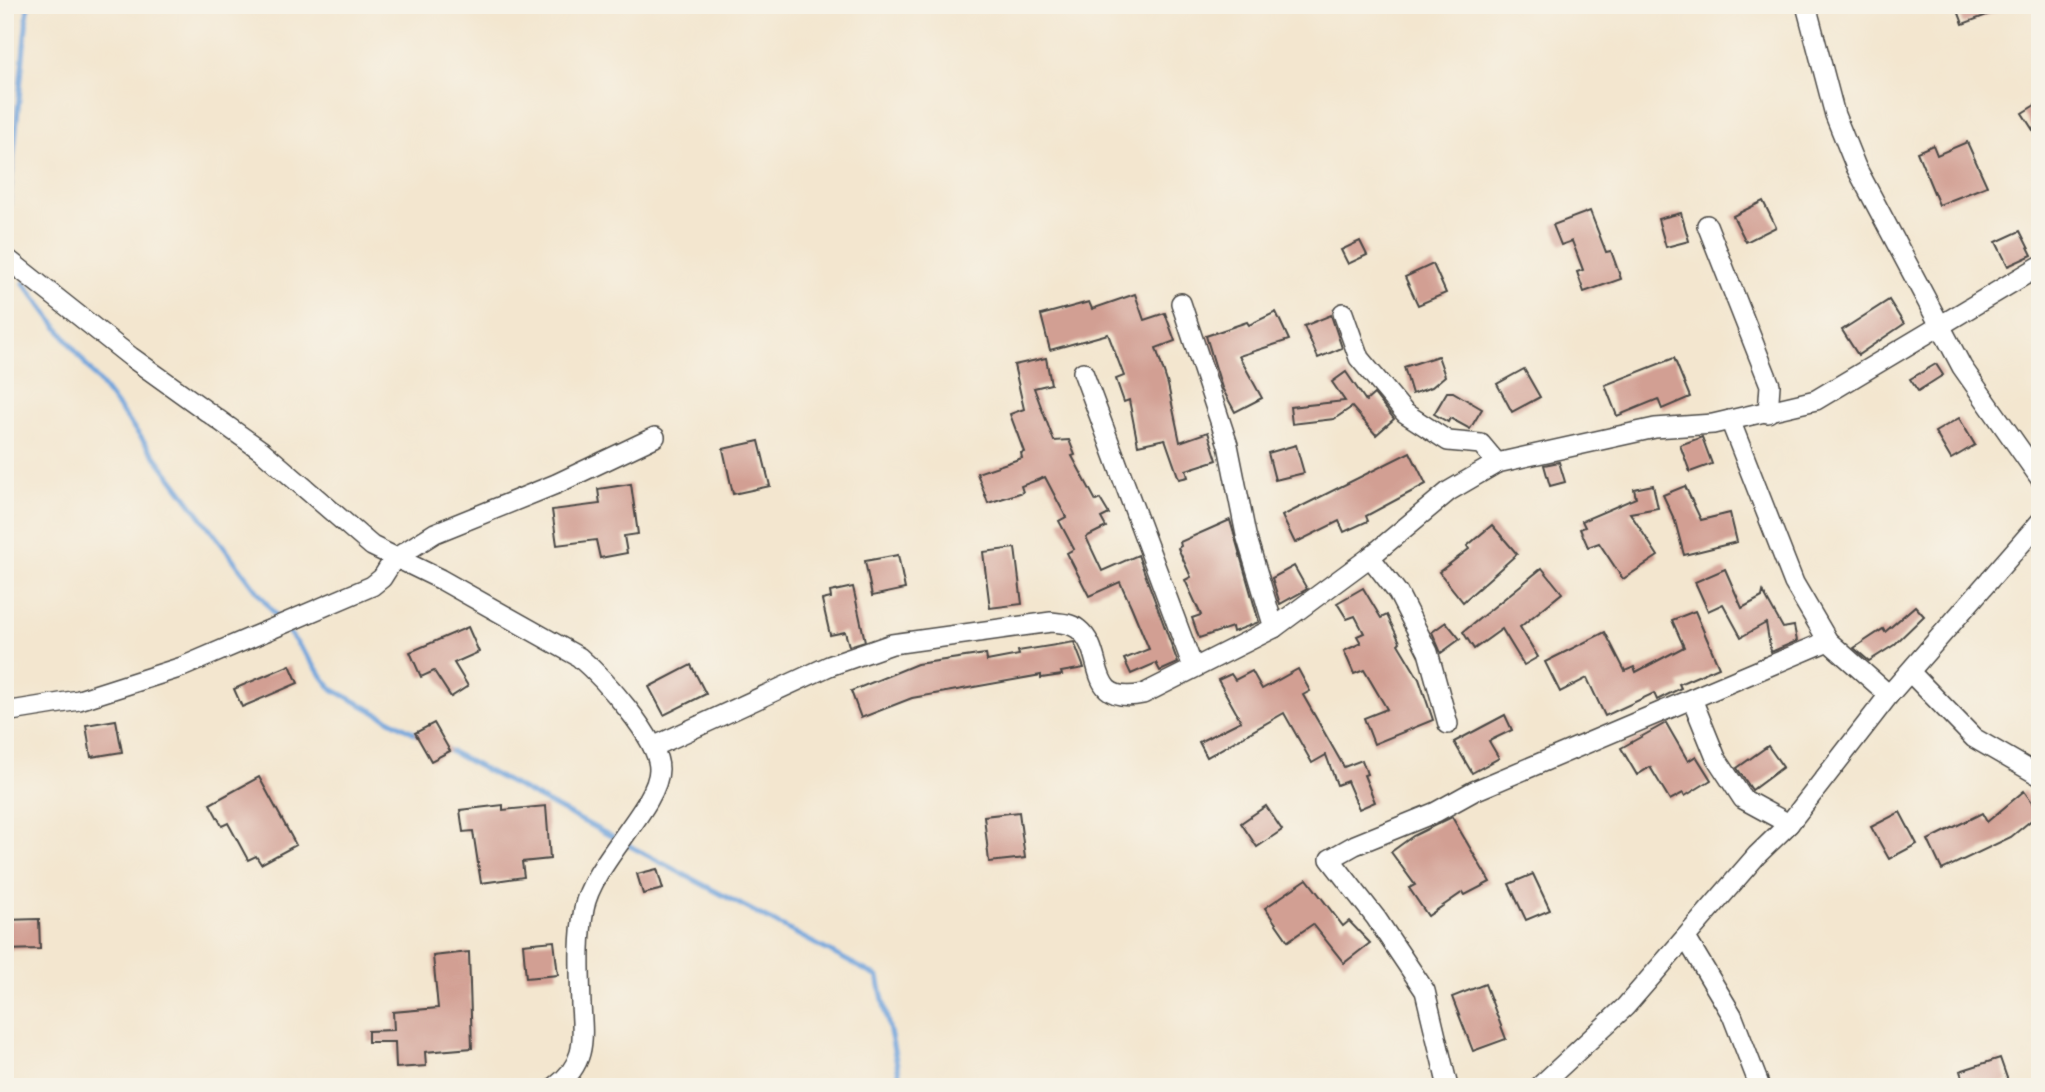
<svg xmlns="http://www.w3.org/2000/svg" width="2045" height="1092" viewBox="0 0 2045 1092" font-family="'Old Standard TT',serif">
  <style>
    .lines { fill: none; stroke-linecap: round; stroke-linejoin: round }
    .stream { stroke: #6ea3db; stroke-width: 5 }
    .building { fill: #d29f93 }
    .street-casing { stroke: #494744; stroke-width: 22 }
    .street { stroke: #fff; stroke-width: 19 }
  </style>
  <rect width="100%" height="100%" fill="#f7f3e8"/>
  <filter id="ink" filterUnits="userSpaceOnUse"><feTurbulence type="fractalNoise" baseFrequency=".0143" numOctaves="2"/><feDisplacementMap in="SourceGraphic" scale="14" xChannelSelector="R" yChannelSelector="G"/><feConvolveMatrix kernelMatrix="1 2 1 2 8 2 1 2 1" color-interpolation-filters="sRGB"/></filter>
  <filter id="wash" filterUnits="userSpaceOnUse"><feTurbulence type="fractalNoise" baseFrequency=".00686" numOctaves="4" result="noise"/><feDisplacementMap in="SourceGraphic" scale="28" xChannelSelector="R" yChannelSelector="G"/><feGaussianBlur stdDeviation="1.57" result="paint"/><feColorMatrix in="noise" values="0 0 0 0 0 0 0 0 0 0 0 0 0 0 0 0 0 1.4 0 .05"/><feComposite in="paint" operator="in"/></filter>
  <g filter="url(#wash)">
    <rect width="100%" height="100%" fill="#f3e6cf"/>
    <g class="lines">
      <!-- stream -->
      <g class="stream">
        <path d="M 5,244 L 28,5"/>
        <path d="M 24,283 L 280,621"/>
        <path d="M 286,629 L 332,689 L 420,736"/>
        <path d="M 444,748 L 878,977 L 902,1087"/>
      </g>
    </g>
    <g id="blocks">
      <!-- building -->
      <g class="building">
        <path d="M 1956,5 L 2008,5 L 2008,7 L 1963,24 Z"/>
        <path d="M 2040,102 L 2040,141 L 2022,113 Z"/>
        <path d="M 1967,142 L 1987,186 L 1939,205 L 1917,152 L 1933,145 L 1937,155 Z"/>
        <path d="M 1763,201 L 1776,227 L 1746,242 L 1733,216 Z"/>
        <path d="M 1590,211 L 1606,252 L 1611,251 L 1621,279 L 1584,292 L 1577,272 L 1583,270 L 1572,241 L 1561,245 L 1553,225 Z"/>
        <path d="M 1681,213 L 1689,241 L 1666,247 L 1658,219 Z"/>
        <path d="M 2020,231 L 2032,255 L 2008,266 L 1996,242 Z"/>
        <path d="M 1360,241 L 1367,255 L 1348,264 L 1341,250 Z"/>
        <path d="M 1433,264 L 1446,293 L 1418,305 L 1405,277 Z"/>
        <path d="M 1135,294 L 1144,320 L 1165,313 L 1175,341 L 1156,348 L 1168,385 L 1180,442 L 1208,432 L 1217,460 L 1186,470 L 1188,477 L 1179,479 L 1165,439 L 1138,445 L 1129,400 L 1124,402 L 1116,379 L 1124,376 L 1108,334 L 1050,350 L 1041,315 L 1089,302 L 1092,309 Z"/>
        <path d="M 1889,300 L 1904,324 L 1858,355 L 1842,330 Z"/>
        <path d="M 1276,312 L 1289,340 L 1239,356 L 1262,398 L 1235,412 L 1222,388 L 1206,336 L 1247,322 L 1249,325 Z"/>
        <path d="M 1331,315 L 1342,348 L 1318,358 L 1304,326 Z"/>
        <path d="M 1438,356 L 1445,376 L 1432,387 L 1412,394 L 1404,367 Z"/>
        <path d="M 1046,358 L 1051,384 L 1034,388 L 1054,441 L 1069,440 L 1075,455 L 1072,456 L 1096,501 L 1100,499 L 1109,514 L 1101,518 L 1106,527 L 1086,537 L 1102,571 L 1138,555 L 1178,663 L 1160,671 L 1156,663 L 1131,674 L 1124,659 L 1149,649 L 1131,606 L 1120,582 L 1089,596 L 1067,553 L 1074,549 L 1059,521 L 1066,517 L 1045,477 L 1021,486 L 1023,492 L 988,503 L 977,473 L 1022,458 L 1021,453 L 1024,452 L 1010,414 L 1024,409 L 1014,365 Z"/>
        <path d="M 1674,358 L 1690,397 L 1662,409 L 1658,399 L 1617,416 L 1605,385 Z"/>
        <path d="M 1936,364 L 1943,375 L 1918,391 L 1910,379 Z"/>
        <path d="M 1524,369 L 1540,397 L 1512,412 L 1497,384 Z"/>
        <path d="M 1346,372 L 1366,401 L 1374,394 L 1394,419 L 1376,435 L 1352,407 L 1334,419 L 1292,424 L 1290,407 L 1345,401 L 1332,382 Z"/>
        <path d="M 1447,392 L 1453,392 L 1482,409 L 1470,429 L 1450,418 L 1448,422 L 1434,414 Z"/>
        <path d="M 1959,418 L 1975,445 L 1951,459 L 1935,432 Z"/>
        <path d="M 1702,437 L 1712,464 L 1690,472 L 1680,445 Z"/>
        <path d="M 759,441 L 770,486 L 733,494 L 723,449 Z"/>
        <path d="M 1296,445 L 1304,473 L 1275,480 L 1268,453 Z"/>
        <path d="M 1410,452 L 1426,484 L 1366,516 L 1368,521 L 1344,532 L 1339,521 L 1295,543 L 1282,516 Z"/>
        <path d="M 1559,462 L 1565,482 L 1550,486 L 1544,465 Z"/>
        <path d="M 631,484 L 638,534 L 624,536 L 627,553 L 600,558 L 596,540 L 557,545 L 552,510 L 600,504 L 598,489 Z"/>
        <path d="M 1653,485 L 1658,508 L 1630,513 L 1658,556 L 1623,579 L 1599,543 L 1588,547 L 1580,529 L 1585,527 L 1582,521 L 1636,498 L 1634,489 Z"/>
        <path d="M 1685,486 L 1701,520 L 1730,513 L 1737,542 L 1684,555 L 1675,521 L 1663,495 Z"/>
        <path d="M 1230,520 L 1259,622 L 1233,632 L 1232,627 L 1199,638 L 1192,618 L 1201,615 L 1185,580 L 1191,577 L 1178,548 L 1181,546 L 1180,542 Z"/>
        <path d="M 1492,525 L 1517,554 L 1463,602 L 1439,572 L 1469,549 L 1467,546 Z"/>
        <path d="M 1015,548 L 1022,604 L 990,608 L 983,552 Z"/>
        <path d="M 898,555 L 905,589 L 872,596 L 865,561 Z"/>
        <path d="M 1294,566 L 1307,589 L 1280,604 L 1272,578 Z"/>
        <path d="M 1542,568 L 1562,593 L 1520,627 L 1538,657 L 1524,665 L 1502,629 L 1474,649 L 1463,632 Z"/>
        <path d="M 1725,569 L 1742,608 L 1762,597 L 1763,592 L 1783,628 L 1794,626 L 1797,641 L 1771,652 L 1766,623 L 1741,637 L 1723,604 L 1708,611 L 1695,582 Z"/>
        <path d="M 853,587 L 865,641 L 849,646 L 845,632 L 830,635 L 822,600 L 831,598 L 830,592 Z"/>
        <path d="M 1363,588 L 1381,618 L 1387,615 L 1400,642 L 1398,644 L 1419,679 L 1433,720 L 1374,744 L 1364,718 L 1387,709 L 1364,670 L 1354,674 L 1344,651 L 1361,643 L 1357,636 L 1364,633 L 1355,616 L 1347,619 L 1337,603 Z"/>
        <path d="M 1915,606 L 1924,616 L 1894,645 L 1869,661 L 1854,648 L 1883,629 L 1885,632 Z"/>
        <path d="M 1695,611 L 1719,667 L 1679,684 L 1681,688 L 1657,700 L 1654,693 L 1605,716 L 1587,678 L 1560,692 L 1545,662 L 1605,632 L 1625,671 L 1634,667 L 1636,672 L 1684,647 L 1672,620 Z"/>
        <path d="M 1446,622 L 1460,639 L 1441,653 L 1432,632 Z"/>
        <path d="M 468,627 L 479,652 L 454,663 L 468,686 L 451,697 L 434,671 L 421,677 L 410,652 Z"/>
        <path d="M 1074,642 L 1084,668 L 1061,672 L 1062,675 L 1041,678 L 1041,675 L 912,698 L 861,718 L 851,691 L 917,664 L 986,654 L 987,661 L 1019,655 L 1018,651 Z"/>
        <path d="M 290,665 L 298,683 L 242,707 L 234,689 Z"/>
        <path d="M 691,665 L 706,694 L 664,715 L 649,687 Z"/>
        <path d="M 1298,669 L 1310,691 L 1303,695 L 1344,767 L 1362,760 L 1367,774 L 1364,775 L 1375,802 L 1359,809 L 1347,781 L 1337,785 L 1326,755 L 1312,763 L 1284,713 L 1207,757 L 1199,742 L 1241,721 L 1218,680 L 1231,674 L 1235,680 L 1252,671 L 1262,689 Z"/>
        <path d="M 1505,715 L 1512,730 L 1489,741 L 1499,758 L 1472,773 L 1454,742 Z"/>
        <path d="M 116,720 L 122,752 L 91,757 L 86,725 Z"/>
        <path d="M 434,723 L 450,751 L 431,761 L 415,733 Z"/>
        <path d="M 1666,723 L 1688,761 L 1696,756 L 1711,780 L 1685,796 L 1683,793 L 1670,800 L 1650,767 L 1637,775 L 1621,748 Z"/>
        <path d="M 1768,746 L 1783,767 L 1752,790 L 1737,768 Z"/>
        <path d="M 259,777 L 296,845 L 261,864 L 256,856 L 248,860 L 228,823 L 222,826 L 210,804 Z"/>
        <path d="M 2024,791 L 2040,813 L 2011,837 L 1942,870 L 1928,840 L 1982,813 L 1987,822 Z"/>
        <path d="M 503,805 L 503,810 L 546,806 L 550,859 L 522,862 L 524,877 L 481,883 L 473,831 L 463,832 L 460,810 Z"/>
        <path d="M 1266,806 L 1282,830 L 1257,847 L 1241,823 Z"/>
        <path d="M 1019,812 L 1025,858 L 989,862 L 984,816 Z"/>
        <path d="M 1900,812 L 1917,844 L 1889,859 L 1871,827 Z"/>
        <path d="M 1452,817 L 1490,882 L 1465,895 L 1463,892 L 1428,916 L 1409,888 L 1415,885 L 1391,852 L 1413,836 Z"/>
        <path d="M 657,869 L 663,889 L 643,894 L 637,874 Z"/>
        <path d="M 1533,874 L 1550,910 L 1526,920 L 1509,884 Z"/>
        <path d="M 1307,879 L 1343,926 L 1349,921 L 1370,943 L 1344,963 L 1313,924 L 1288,941 L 1265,908 Z"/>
        <path d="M 39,919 L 40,949 L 5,950 L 5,920 Z"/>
        <path d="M 554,941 L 558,975 L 526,978 L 523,944 Z"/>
        <path d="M 469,952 L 472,1048 L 425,1052 L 426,1066 L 396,1068 L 395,1042 L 368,1042 L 368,1031 L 394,1030 L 393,1012 L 438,1008 L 433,956 Z"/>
        <path d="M 1485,984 L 1506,1039 L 1473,1051 L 1452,997 Z"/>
        <path d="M 2000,1058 L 2008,1081 L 1991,1087 L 1965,1087 L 1960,1071 Z"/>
      </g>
    </g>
  </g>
  <g filter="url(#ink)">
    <use href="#blocks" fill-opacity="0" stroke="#494744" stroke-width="2"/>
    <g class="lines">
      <defs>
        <g id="street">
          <path d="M 1806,5 L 1835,115 L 1856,167 L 1962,367 L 2040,478"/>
          <path d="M 1707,225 L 1770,385 L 1768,413"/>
          <path d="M 5,257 L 131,357 L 262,451 L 372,546 L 440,579 L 579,657 C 602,677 659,738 659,769 C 659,806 592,863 584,909 C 578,941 580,973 581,1005 C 582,1021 584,1038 580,1053 C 576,1068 567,1078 555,1087"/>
          <path d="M 1181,303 L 1228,445 L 1246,535 L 1274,628"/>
          <path d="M 1343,313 L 1359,358 L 1405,413 L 1448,441 L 1481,444 L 1497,463"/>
          <path d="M 1083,372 L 1193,667"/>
          <path d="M 1730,420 L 1794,583 L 1828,641 L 1889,695"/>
          <path d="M 1370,557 L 1398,593 L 1428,652 L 1448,724"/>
          <path d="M 1911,673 L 1974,738 L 2040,776"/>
          <path d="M 1692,699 L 1716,758 L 1743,799 L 1789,824"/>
          <path d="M 5,712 L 79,700 L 182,667 L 372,586 L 382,578 L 394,559 L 435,533 L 556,484 L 655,437"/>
          <path d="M 653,747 L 829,666 L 892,644 L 1051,622 C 1060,623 1070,623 1078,629 C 1108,652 1083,706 1143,694 L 1274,628 L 1370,557 L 1449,491 L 1497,463 L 1655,428 L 1713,424 L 1816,400 L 2040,266"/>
          <path d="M 1686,938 L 1732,1015 L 1760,1087"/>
          <path d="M 1448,1087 L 1425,991 L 1376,918 L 1330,859 L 1355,845 L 1436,812 L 1474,791 L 1828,641"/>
          <path d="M 1539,1087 L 1625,1007 L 1757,855 L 1789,824 L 1889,695 L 2040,522"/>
        </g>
      </defs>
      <!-- street casing -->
      <use href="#street" class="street-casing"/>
      <!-- street -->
      <use href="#street" class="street"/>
    </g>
  </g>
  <!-- margin -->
  <rect width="2045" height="1092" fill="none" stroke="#f7f3e8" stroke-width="28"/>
</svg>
